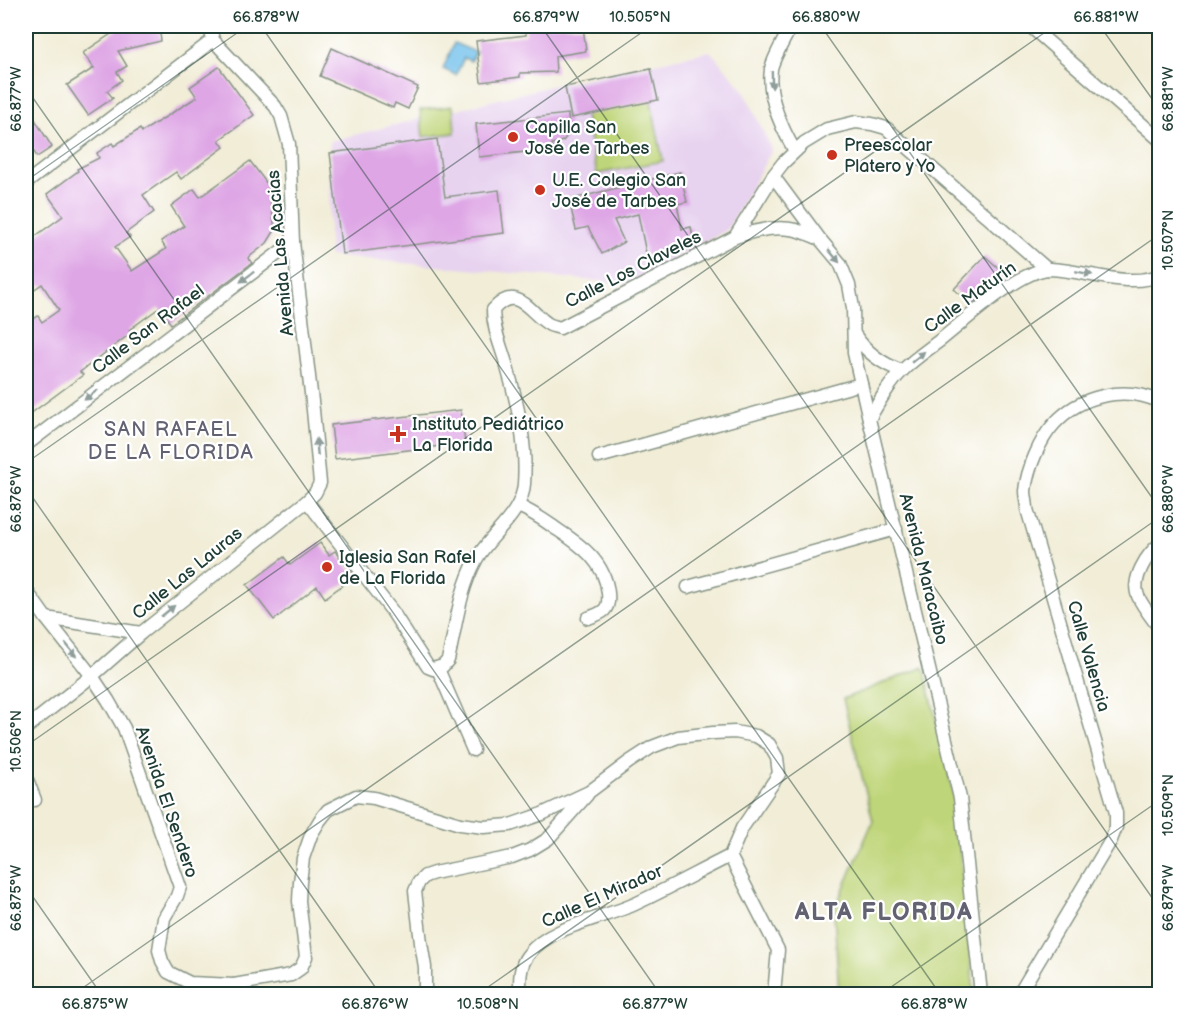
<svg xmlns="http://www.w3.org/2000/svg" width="1185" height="1020" viewBox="0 0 1185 1020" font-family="'Balsamiq Sans',sans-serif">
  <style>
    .built { fill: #e7d2ef }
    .green { fill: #bfd579; stroke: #6f8956; stroke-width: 1.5 }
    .water { fill: #70c0eb; stroke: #487e90; stroke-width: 1.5 }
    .building { fill: #dea6e5 }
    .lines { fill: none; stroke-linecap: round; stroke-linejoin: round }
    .minor-casing { stroke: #889586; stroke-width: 15 }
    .minor { stroke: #fff; stroke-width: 12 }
    .oneway { fill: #8f9e9a }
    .ticks { fill: none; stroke: #1f3d34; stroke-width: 1.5; stroke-opacity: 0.45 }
    .poi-dot { fill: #c8321e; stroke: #fff; stroke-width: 2 }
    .labels { text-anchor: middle; stroke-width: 4.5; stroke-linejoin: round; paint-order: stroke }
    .poi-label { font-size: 18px; fill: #1f3d34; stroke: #fff; text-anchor: start }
    .street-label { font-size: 18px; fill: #1f3d34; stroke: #fff }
    .neighbourhood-label { font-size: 20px; letter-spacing: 1.5px; fill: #626272; stroke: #fff }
    .district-label { font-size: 24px; font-weight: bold; letter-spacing: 1.5px; fill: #626272; stroke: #fff }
    .neatline { fill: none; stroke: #1f3d34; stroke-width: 2 }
    .ticks-label { font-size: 15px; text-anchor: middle; fill: #1f3d34 }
  </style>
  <rect width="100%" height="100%" fill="#fff"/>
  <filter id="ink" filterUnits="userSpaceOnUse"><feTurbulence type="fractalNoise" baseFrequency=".0167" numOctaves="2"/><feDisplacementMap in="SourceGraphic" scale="12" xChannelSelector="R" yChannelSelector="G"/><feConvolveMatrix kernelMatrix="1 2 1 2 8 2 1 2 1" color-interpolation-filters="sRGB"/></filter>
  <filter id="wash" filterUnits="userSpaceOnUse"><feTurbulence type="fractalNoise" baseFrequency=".008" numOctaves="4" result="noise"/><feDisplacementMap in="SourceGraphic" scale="24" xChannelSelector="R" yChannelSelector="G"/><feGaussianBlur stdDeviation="1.35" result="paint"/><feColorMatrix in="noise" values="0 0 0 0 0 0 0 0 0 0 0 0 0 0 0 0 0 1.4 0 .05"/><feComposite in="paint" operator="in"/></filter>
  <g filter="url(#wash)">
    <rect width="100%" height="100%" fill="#f1edd7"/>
    <!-- built -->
    <path class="built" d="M 710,51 L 744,90 L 772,150 L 727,230 L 629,284 L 329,256 L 330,141 L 555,85 Z"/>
    <!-- green -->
    <g class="green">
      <path d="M 649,92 L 663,161 L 597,174 L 583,106 Z"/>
      <path d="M 453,106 L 455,133 L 423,137 L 420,110 Z"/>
      <path d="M 924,667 L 955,801 L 974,994 L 839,994 L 834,911 L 873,821 L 843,699 Z"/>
    </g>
    <!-- water -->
    <path class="water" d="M 454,43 L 476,52 L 471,61 L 464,58 L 456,75 L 443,69 Z"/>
    <g id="blocks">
      <!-- building -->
      <g class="building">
        <path d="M 123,26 L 159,26 L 161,41 L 118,51 L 127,66 L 117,72 L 122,80 L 107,91 L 113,98 L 88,115 L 67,85 L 94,68 L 83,53 Z"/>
        <path d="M 526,26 L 583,26 L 586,51 L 555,56 L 556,72 L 520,73 L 520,77 L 481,82 L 476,41 L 526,35 Z"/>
        <path d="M 332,48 L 418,87 L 408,109 L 395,103 L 393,108 L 320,76 Z"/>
        <path d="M 219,67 L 254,115 L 219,140 L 224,147 L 181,179 L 176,172 L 143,195 L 154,212 L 126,233 L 130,237 L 115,247 L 132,271 L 166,249 L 161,241 L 184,226 L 171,206 L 194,189 L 200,197 L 250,161 L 268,185 L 275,230 L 267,243 L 248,258 L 252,263 L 171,324 L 159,308 L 129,330 L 131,333 L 80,372 L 83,375 L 26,417 L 26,324 L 38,316 L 42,322 L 59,310 L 42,284 L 26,295 L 26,225 L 34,237 L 63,216 L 47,194 L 78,171 L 77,169 L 99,158 L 97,153 L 112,143 L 114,146 L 140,129 L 142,132 L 197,97 L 190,87 Z"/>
        <path d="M 651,69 L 658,100 L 571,118 L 565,87 Z"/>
        <path d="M 26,105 L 52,147 L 37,157 L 33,150 L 26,155 Z"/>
        <path d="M 568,114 L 569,132 L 568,135 L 563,141 L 552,144 L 553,149 L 479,157 L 476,124 Z"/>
        <path d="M 437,139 L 445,197 L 499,190 L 504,233 L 342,254 L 330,153 Z"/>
        <path d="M 680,172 L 687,202 L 677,204 L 682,229 L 691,227 L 695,248 L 647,258 L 638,214 L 614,220 L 624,242 L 602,254 L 588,227 L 576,230 L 569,200 Z"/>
        <path d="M 985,256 L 1004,273 L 983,295 L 971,305 L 954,289 Z"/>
        <path d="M 461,410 L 465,443 L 335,459 L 331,425 Z"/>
        <path d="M 320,543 L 329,555 L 335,551 L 355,576 L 325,598 L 317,586 L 274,620 L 247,585 L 284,557 L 290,565 Z"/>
      </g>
    </g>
  </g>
  <g filter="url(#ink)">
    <use href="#blocks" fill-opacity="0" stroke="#889586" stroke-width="1.5"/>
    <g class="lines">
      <defs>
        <g id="minor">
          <path d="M 791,26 C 786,37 773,58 771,69 C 767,96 782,129 795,151"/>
          <path d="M 1030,26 L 1160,140"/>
          <path d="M 773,176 L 819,238 L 840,263 L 849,285 L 853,308 L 854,353 L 869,419 L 960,798 L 981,994"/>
          <path d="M 26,183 L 213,40"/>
          <path d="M 735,237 C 753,231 776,225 796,230 C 803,232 811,235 818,238"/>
          <path d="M 854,334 C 866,352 882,364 902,371"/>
          <path d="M 869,419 C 879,402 889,384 903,370 C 915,358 929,349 943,338 C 966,320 1021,269 1050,269 C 1084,270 1129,289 1160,275"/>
          <path d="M 26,445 L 293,242"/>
          <path d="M 599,457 L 861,384"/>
          <path d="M 307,501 L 392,611 L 428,667 L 433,669 L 443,666 L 448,660 C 456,626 459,592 476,560 C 490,534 522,515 524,484 C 527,445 518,405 507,367 C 502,348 493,330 493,310 C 517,282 530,314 550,325 C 553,326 557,327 560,328 L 735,237 L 773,176 L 783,163 L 804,143 L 827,129 L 856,122 L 872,124 L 886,128 L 1047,269"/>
          <path d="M 518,506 C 533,512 545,521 558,530 C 581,545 605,562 608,593 C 610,610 603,613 588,618"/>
          <path d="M 1160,544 C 1147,554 1131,579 1138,596 C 1142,606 1153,619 1160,629"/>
          <path d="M 688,587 L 896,529"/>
          <path d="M 26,590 L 46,618 L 92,676 L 108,700 L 124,728 L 180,887 L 177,896 L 164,918 L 159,950 L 162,961 L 168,972 L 190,983 L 234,985 L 236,994"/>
          <path d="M 46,618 L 141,633"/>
          <path d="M 438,669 L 473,750"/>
          <path d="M 26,728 L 92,676 L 141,633 L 307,501 L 315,493 L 320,483 L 313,410 L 293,242 L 289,144 L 281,116 L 275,106 L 213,40 L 210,26"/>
          <path d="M 26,777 L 35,800"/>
          <path d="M 730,856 L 778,950 L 774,994"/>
          <path d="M 234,985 L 291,975 L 301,968 L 306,957 L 299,901 L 300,882 L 303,858 L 311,835 L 320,820 L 328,810 L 356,796 L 374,798 L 460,824 L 484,827 L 510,825 L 542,814 L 589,792 L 629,762 L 652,747 L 678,737 L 713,733 L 735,732 L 756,736 L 769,744 L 777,758 L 779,774 L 742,828 L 730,856"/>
          <path d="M 422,994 L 425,987 L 425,967 L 421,943 L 415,891 L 419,882 L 425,876 L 434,873 L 512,857 L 530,850 L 548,839 L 587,795"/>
          <path d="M 520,994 C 520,981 519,966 528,955 C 548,927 604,918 635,904 C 667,889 698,872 730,856"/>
          <path d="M 1019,994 L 1111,840 L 1116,827 L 1116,813 L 1027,509 C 1027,503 1025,497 1025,491 C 1027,470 1040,439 1054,424 C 1080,395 1125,385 1160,402"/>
        </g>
      </defs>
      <!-- minor casing -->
      <use href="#minor" class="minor-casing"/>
      <!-- minor -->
      <use href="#minor" class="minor"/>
    </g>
    <!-- one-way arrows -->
    <defs><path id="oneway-solid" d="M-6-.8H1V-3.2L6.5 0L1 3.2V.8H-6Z" transform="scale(1.5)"/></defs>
    <g class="oneway">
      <use href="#oneway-solid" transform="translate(772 80) rotate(89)"/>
      <use href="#oneway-solid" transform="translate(834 256) rotate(50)"/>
      <use href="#oneway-solid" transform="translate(1084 273) rotate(12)"/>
      <use href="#oneway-solid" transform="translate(247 277) rotate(143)"/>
      <use href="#oneway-solid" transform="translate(918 357) rotate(-40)"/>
      <use href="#oneway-solid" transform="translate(91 395) rotate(143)"/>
      <use href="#oneway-solid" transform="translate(317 447) rotate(-95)"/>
      <use href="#oneway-solid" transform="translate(168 611) rotate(-39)"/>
      <use href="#oneway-solid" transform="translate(71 650) rotate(52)"/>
    </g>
  </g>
  <!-- ticks -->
  <path class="ticks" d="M 261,26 L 940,994M 541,26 L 1160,909M 821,26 L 1160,509M 1100,26 L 1160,110M 26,88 L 660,994M 26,181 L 247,26M 26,463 L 651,26M 26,488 L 380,994M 26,746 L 1054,26M 26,887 L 101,994M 74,994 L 1160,234M 478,994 L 1160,517M 881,994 L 1160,800"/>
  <!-- markers -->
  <g class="poi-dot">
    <circle cx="513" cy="137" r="6"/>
    <circle cx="832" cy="155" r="6"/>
    <circle cx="540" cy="190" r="6"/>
    <path d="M395 425h6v6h6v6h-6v6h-6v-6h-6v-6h6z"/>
    <circle cx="327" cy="567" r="6"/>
  </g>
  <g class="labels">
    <!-- poi labels -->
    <g class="poi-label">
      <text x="525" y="133">Capilla San<tspan x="525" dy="21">José de Tarbes</tspan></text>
      <text x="844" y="151">Preescolar<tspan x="844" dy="21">Platero y Yo</tspan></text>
      <text x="552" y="186">U.E. Colegio San<tspan x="552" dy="21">José de Tarbes</tspan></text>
      <text x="412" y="430">Instituto Pediátrico<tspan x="412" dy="21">La Florida</tspan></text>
      <text x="339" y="563">Iglesia San Rafel<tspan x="339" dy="21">de La Florida</tspan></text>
    </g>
    <!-- street labels -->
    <g class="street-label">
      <text transform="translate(280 253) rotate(-95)" y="6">Avenida Las Acacias</text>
      <text transform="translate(633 269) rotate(-27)" y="6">Calle Los Claveles</text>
      <text transform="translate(970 297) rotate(-36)" y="6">Calle Maturín</text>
      <text transform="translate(148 329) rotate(-37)" y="6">Calle San Rafael</text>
      <text transform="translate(924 569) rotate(76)" y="6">Avenida Maracaibo</text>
      <text transform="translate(187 573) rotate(-39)" y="6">Calle Las Lauras</text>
      <text transform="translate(1089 656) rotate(74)" y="6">Calle Valencia</text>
      <text transform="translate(167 802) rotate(71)" y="6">Avenida El Sendero</text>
      <text transform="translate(602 896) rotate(-24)" y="6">Calle El Mirador</text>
    </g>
    <!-- neighbourhood labels -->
    <g class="neighbourhood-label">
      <text x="171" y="436">SAN RAFAEL<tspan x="171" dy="23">DE LA FLORIDA</tspan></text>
    </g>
    <!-- district labels -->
    <g class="district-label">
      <text x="884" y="920">ALTA FLORIDA</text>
    </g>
  </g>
  <!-- margin -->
  <rect width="1185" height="1020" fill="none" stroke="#fff" stroke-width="66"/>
  <rect x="33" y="33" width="1119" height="954" class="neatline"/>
  <g class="ticks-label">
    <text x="266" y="22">66.878°W</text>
    <text x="546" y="22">66.879°W</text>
    <text x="640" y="22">10.505°N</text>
    <text x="826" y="22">66.880°W</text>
    <text x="1106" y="22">66.881°W</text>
    <text transform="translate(16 99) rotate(-90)" y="5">66.877°W</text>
    <text transform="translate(1168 99) rotate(-90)" y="5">66.881°W</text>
    <text transform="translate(1168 240) rotate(-90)" y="5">10.507°N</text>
    <text transform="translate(16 499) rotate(-90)" y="5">66.876°W</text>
    <text transform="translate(1168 499) rotate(-90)" y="5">66.880°W</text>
    <text transform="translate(16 741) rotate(-90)" y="5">10.506°N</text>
    <text transform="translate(1168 805) rotate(-90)" y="5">10.509°N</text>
    <text transform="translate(16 898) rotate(-90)" y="5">66.875°W</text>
    <text transform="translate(1168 898) rotate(-90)" y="5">66.879°W</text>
    <text x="95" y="1009">66.875°W</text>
    <text x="375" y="1009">66.876°W</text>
    <text x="488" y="1009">10.508°N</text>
    <text x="655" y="1009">66.877°W</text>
    <text x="934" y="1009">66.878°W</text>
  </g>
</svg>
